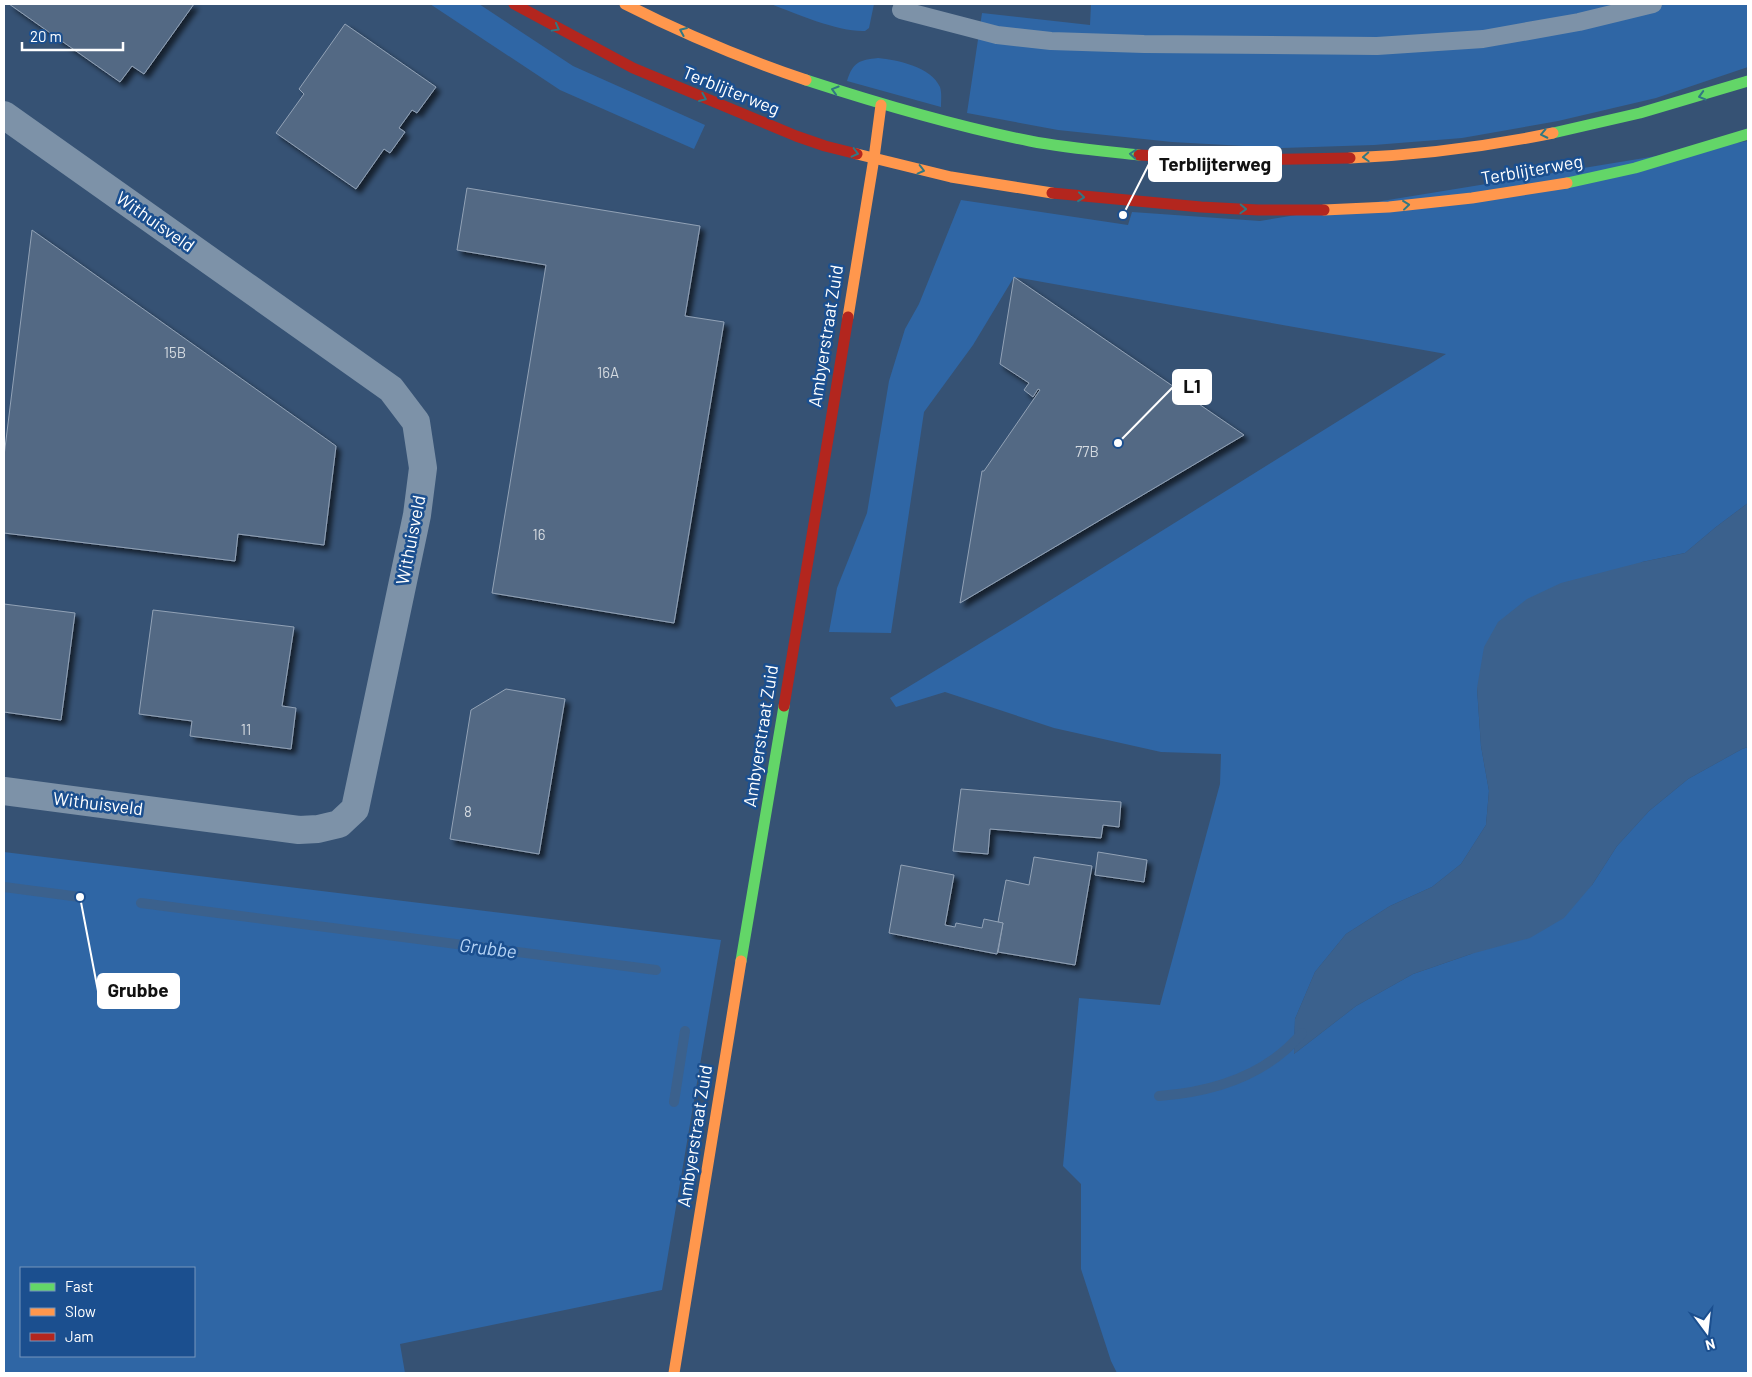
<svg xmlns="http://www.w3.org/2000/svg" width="1752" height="1377" viewBox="0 0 1752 1377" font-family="Barlow,sans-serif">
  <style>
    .green { fill: #2f66a5; fill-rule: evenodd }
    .water { fill: #3b618d }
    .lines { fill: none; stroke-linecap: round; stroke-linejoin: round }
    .stream { stroke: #3b618d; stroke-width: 10 }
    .building { fill: #526984; stroke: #92a2b6; filter: url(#shadow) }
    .lane { stroke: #7d92a8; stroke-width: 18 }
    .street { stroke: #7d92a8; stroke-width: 28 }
    .fast { stroke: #63d668; stroke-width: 11 }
    .slow { stroke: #ff974d; stroke-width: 11 }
    .jam { stroke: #b3261e; stroke-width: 11 }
    .oneway { stroke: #317883 }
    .labels { text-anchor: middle; stroke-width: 5; stroke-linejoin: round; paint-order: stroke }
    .number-label { font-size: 15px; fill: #d4dae0 }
    .street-label { font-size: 18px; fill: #fff; stroke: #1b4f8f }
    .water-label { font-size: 19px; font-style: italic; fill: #b5d3f5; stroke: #1b4f8f }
    .leader { fill: none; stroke: #fff; stroke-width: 2 }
    .callout-dot { fill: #fff; stroke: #1b4f8f; stroke-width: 2 }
    .callout { fill: #fff; stroke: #fff; stroke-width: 2 }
    .callout-label { font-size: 19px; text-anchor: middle; font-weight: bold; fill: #111 }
  </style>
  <defs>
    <filter id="shadow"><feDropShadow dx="4.5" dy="4.5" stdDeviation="2.5" flood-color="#0009"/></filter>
  </defs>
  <rect width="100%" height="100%" fill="#365274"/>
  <!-- green -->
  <g class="green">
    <path d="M 430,4 L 479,4 L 573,66 L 705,125 L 694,149 L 560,90 Z"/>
    <path d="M 771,4 L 874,4 L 869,28 L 865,31 C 839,32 796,14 771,4 Z"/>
    <path d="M 1091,4 L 1748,4 L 1748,67 L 1656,98 L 1558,121 L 1462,138 L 1374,145 L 1282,148 L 1172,142 L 1058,130 L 967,113 L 982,13 L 1090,25 Z"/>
    <path d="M 878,58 C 898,60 931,67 940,87 C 942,94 941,100 941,107 L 847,81 C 853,62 859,60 878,58 Z"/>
    <path d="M 1748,141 L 1748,503 L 1716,527 L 1685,553 L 1642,562 L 1477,688 L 1481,746 L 1489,791 L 1486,825 L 1461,864 L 1432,887 L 1390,906 L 1346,934 L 1315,972 L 1295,1019 L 1294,1054 L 1356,1006 L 1413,974 L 1471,954 L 1592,885 L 1617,846 L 1649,811 L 1688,779 L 1742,749 L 1748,747 L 1748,1373 L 1117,1373 L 1111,1361 L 1081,1269 L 1081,1184 L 1063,1166 L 1079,998 L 1160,1005 L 1220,784 L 1221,754 L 1161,752 L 1054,728 L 945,692 L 896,707 L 890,698 L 1017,621 L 1446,354 L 1014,277 L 973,345 L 924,412 L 891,633 L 829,632 L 837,588 L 867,513 L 889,381 L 905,329 L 919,304 L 961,200 L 1128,225 L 1132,212 L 1260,221 Z"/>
    <path d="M 4,852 L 721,940 L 662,1290 L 400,1344 L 405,1373 L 4,1373 ZM 21,1268 L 194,1268 L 194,1356 L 21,1356 Z"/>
  </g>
  <!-- water -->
  <path class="water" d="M 1748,503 L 1748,747 L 1742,749 L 1688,779 L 1649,811 L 1617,846 L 1592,885 L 1564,918 L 1530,938 L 1471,954 L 1413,974 L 1356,1006 L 1294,1054 L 1295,1019 L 1315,972 L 1346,934 L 1390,906 L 1432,887 L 1461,864 L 1486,825 L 1489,791 L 1481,746 L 1477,688 L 1484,647 L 1498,622 L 1527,599 L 1561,583 L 1642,562 L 1685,553 L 1716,527 Z"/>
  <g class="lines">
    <!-- stream -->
    <g class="stream">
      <path d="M 4,887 L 80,897"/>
      <path d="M 141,903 L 656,970"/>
      <path d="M 1159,1096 C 1213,1092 1266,1076 1302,1033"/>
      <path d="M 674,1102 L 685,1031"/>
    </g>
  </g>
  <!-- building -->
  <g class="building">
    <path d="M 9,4 L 194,4 L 144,74 L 132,66 L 120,82 Z"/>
    <path d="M 345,24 L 436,87 L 417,113 L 412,110 L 399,128 L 405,132 L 390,153 L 384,149 L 356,189 L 276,133 L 304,94 L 299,89 Z"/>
    <path d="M 467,188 L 700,226 L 685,316 L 724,322 L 674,623 L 492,593 L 546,265 L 457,250 Z"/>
    <path d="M 32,230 L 336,446 L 324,545 L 238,534 L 235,561 L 4,533 L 4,456 Z"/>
    <path d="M 1014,277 L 1244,435 L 960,603 L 982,471 L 984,471 L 1040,390 L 1038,389 L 1033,397 L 1024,390 L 1029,383 L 1000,364 Z"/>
    <path d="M 4,604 L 75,613 L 61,720 L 4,712 Z"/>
    <path d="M 153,610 L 294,627 L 282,706 L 296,708 L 291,749 L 190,736 L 192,721 L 139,714 Z"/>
    <path d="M 506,689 L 565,699 L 539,854 L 450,839 L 471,710 Z"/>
    <path d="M 961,789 L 1121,802 L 1119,827 L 1103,825 L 1101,838 L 990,829 L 988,854 L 953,851 Z"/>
    <path d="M 1098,852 L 1147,860 L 1144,882 L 1095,875 Z"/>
    <path d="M 1034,857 L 1092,866 L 1075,965 L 998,952 L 1003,923 L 998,922 L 1006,880 L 1029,885 Z"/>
    <path d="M 901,865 L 954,875 L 945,925 L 955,927 L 956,923 L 982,928 L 984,919 L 1003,923 L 997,954 L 889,933 Z"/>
  </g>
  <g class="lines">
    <!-- lane -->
    <path class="lane" d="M 901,10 L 997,35 L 1051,41 L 1144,44 L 1377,46 L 1483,39 L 1579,22 L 1653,4"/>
    <!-- street -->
    <path class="street" d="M 4,115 L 391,389 L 416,422 L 423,468 L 417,515 L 355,809 L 339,824 L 318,829 L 299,830 L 4,791"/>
    <!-- fast -->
    <g class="fast">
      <path d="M 806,80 C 880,104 954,126 1030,141 C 1066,148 1103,151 1139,155"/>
      <path d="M 1553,133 L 1640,113 L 1748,81"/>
      <path d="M 1567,183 L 1635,168 L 1748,134"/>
      <path d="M 741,961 L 784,706"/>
    </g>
    <!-- slow -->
    <g class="slow">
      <path d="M 625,4 C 684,34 744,59 806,80"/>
      <path d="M 857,154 L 951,177 L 1052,193"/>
      <path d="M 1350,158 C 1418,155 1485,147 1553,133"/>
      <path d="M 1324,210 L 1389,207 L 1472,198 L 1567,183"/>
      <path d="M 848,317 L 874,158 L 881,105"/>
      <path d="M 674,1373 L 741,961"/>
    </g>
    <!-- jam -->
    <g class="jam">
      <path d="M 514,4 L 633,68 L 796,136 L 825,146 L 857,154"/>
      <path d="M 1139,155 L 1249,160 L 1350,158"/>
      <path d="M 1052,193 L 1201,207 L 1258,210 L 1324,210"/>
      <path d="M 784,706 L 848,317"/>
    </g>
  </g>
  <!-- one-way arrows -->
  <defs><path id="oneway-chevron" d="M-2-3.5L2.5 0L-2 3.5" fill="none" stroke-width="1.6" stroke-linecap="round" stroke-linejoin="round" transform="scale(1.25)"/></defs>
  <g class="oneway">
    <use href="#oneway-chevron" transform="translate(556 28) rotate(29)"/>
    <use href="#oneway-chevron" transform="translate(683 31) rotate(-157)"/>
    <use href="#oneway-chevron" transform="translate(835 90) rotate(-163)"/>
    <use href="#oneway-chevron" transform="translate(1702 96) rotate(164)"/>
    <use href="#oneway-chevron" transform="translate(703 98) rotate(23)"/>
    <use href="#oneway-chevron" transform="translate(1544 134) rotate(168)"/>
    <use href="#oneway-chevron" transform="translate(855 153) rotate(14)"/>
    <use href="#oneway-chevron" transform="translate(1133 154) rotate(-175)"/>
    <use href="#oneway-chevron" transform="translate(1366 157) rotate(177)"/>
    <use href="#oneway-chevron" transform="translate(921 170) rotate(14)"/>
    <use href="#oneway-chevron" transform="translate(1081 197) rotate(6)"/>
    <use href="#oneway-chevron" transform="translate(1406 205) rotate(-6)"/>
    <use href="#oneway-chevron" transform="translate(1243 209) rotate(2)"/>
  </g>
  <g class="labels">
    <!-- number labels -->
    <g class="number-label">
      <text x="175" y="358">15B</text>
      <text x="608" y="378">16A</text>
      <text x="1087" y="457">77B</text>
      <text x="539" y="540">16</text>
      <text x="246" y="735">11</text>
      <text x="468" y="817">8</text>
    </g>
    <!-- street labels -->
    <g class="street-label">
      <text transform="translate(731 91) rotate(22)" y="6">Terblijterweg</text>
      <text transform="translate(1532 170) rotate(-10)" y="6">Terblijterweg</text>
      <text transform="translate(155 222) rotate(35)" y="6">Withuisveld</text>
      <text transform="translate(826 336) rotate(-81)" y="6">Ambyerstraat Zuid</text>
      <text transform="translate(411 540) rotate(-79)" y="6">Withuisveld</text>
      <text transform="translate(761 736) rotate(-81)" y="6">Ambyerstraat Zuid</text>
      <text transform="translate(98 804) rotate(7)" y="6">Withuisveld</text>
      <text transform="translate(695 1136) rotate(-81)" y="6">Ambyerstraat Zuid</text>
    </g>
    <!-- water labels -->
    <g class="water-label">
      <text transform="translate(488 948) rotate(7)" y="7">Grubbe</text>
    </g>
  </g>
  <!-- callouts -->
  <path class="leader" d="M1123 215L1149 164M1118 443L1173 387M80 897L98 991"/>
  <g class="callout-dot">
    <circle cx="1123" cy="215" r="5"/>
    <circle cx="1118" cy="443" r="5"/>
    <circle cx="80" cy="897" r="5"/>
  </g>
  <g class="callout">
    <rect x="1149" y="147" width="132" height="34" rx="5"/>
    <rect x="1173" y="370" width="38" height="34" rx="5"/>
    <rect x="98" y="974" width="81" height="34" rx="5"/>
  </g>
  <g class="callout-label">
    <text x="1215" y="171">Terblijterweg</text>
    <text x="1192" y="393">L1</text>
    <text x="138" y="997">Grubbe</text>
  </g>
  <!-- border -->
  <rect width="1752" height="1377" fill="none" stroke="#ffffff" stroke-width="10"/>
  <!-- legend -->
  <rect x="20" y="1267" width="175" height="90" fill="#1b4f8f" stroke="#7695bc"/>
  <rect x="30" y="1283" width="25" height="8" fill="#63d668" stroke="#7695bc"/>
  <text x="65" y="1292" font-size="15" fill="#ffffff">Fast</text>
  <rect x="30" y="1308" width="25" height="8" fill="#ff974d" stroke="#7695bc"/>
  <text x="65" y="1317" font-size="15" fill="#ffffff">Slow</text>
  <rect x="30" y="1333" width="25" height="8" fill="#b3261e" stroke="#7695bc"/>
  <text x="65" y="1342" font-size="15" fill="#ffffff">Jam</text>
  <!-- north arrow -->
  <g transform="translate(1707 1332) rotate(165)" stroke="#1b4f8f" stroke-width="4" paint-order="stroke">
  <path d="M0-4L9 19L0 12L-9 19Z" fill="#ffffff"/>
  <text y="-8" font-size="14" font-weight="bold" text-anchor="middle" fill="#ffffff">N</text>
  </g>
  <!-- scale -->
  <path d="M22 42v8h101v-8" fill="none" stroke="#ffffff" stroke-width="2.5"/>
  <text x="30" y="42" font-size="15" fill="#ffffff" stroke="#1b4f8f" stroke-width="4" paint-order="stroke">20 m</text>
</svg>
